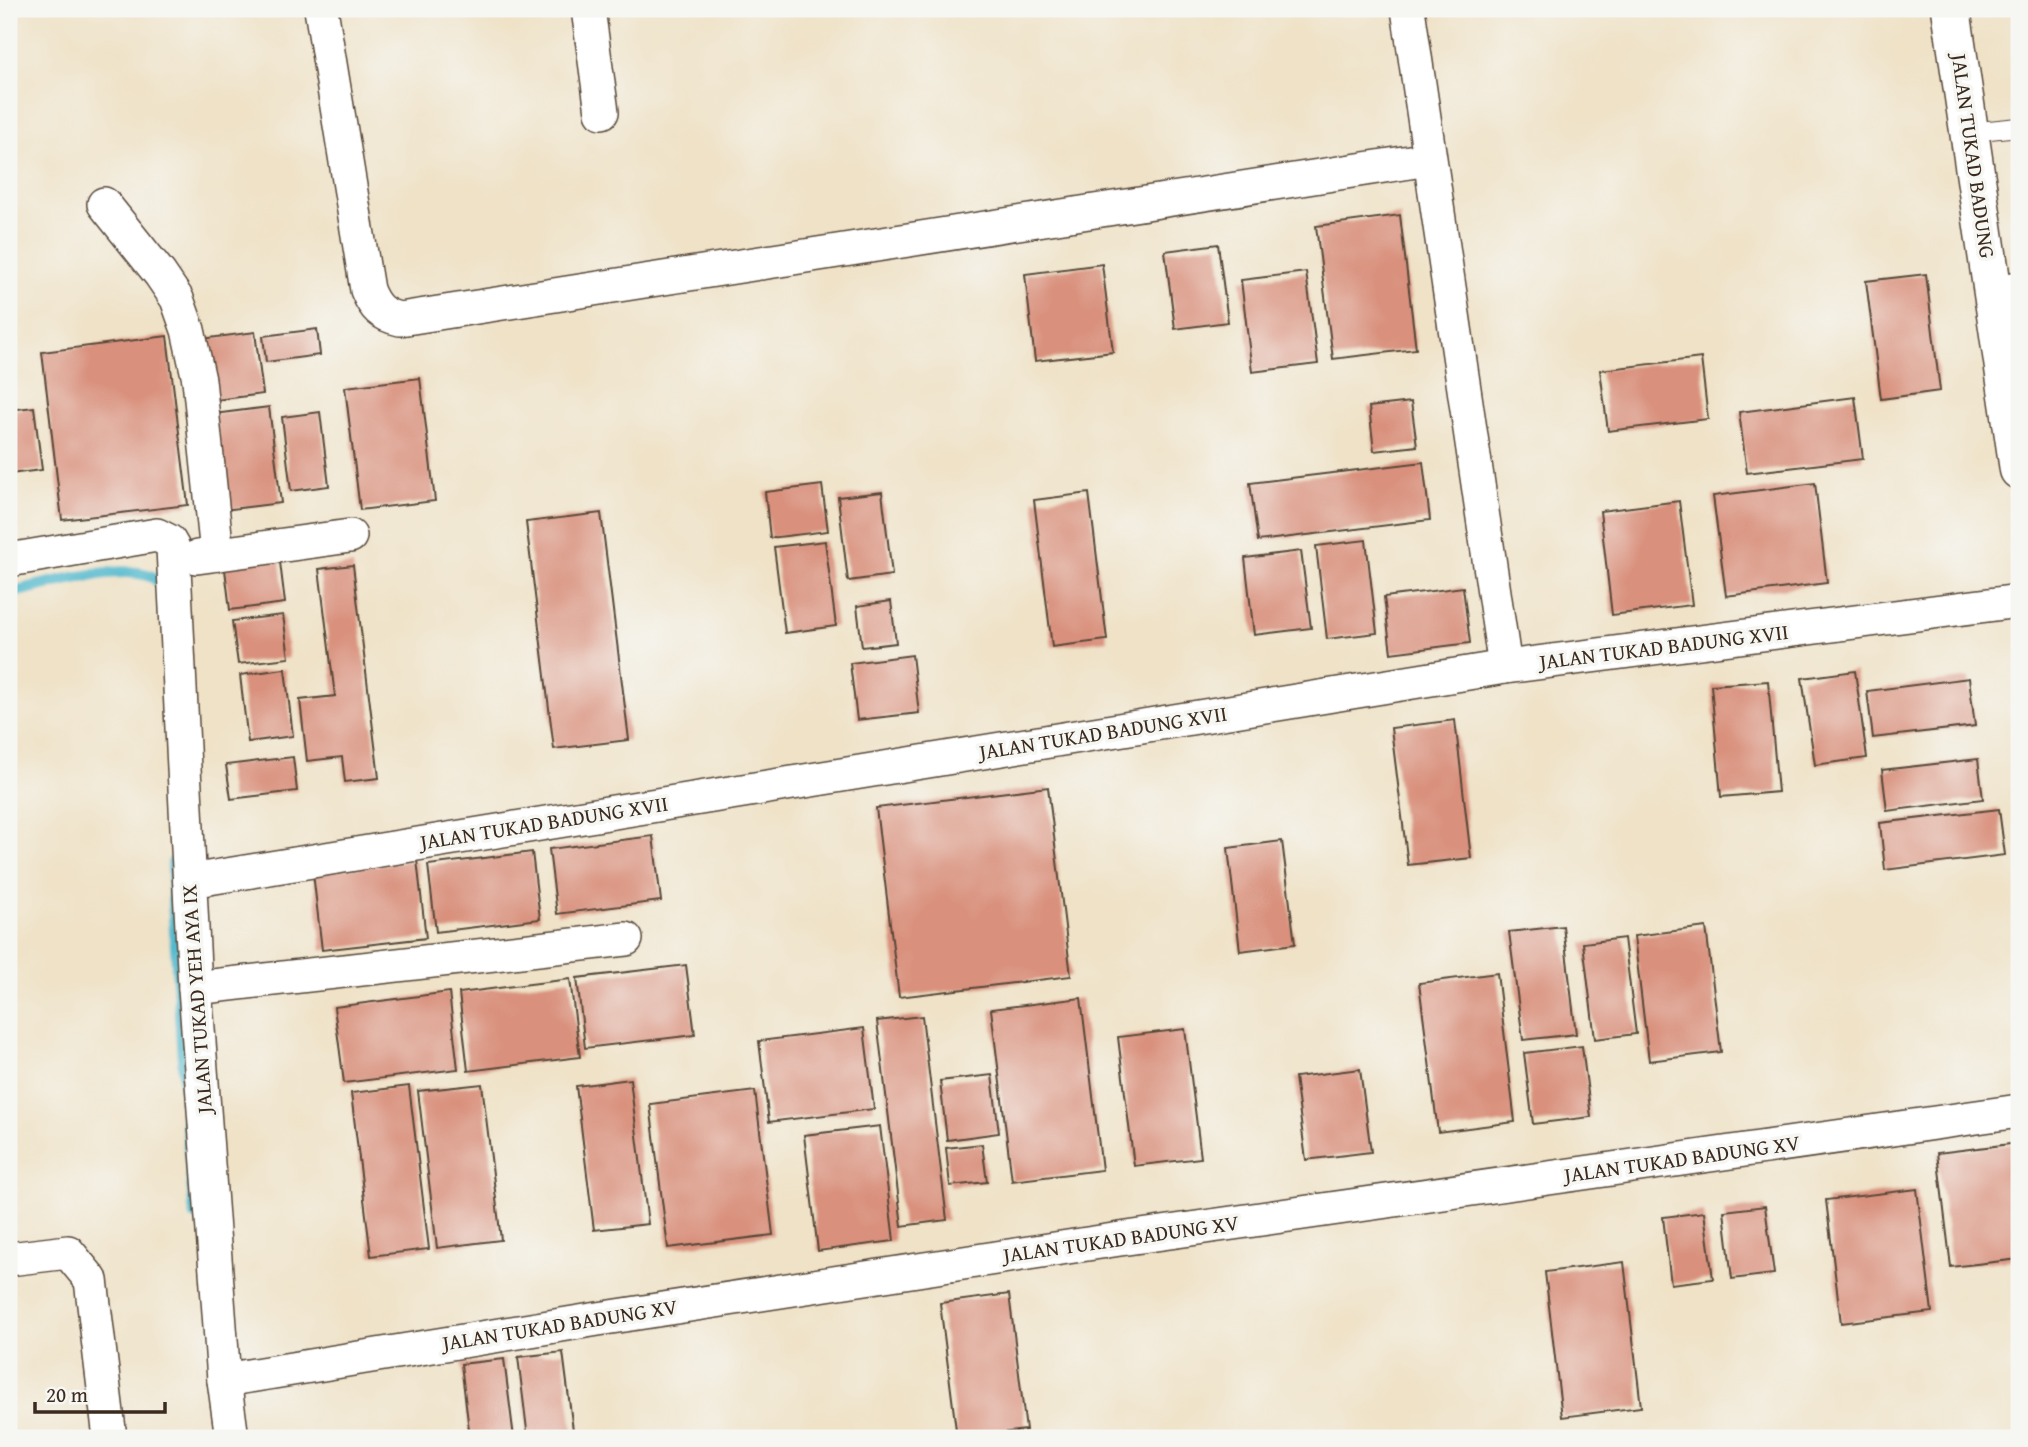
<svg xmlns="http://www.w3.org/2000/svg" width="2028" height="1447" viewBox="0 0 2028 1447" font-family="'Gentium Book Plus',serif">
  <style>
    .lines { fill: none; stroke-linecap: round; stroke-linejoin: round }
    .stream { stroke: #4eb7cc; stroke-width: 12 }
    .building { fill: #d9917d }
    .service-casing { stroke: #564637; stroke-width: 20 }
    .minor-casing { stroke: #564637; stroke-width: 36 }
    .tertiary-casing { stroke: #564637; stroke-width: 41 }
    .service { stroke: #fff; stroke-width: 18 }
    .minor { stroke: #fff; stroke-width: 33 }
    .tertiary { stroke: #fff; stroke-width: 38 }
    .labels { text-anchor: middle; stroke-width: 7; stroke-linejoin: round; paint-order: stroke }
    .street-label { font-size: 21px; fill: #3b2a1e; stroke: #f6f6f2 }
  </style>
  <rect width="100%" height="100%" fill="#f6f6f2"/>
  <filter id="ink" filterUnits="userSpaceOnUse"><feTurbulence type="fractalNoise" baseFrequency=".0143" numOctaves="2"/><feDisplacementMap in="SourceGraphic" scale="14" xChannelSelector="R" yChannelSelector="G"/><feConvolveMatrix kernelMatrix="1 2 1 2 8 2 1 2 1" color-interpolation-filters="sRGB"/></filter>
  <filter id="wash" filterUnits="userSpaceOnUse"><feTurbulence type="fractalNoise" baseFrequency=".00686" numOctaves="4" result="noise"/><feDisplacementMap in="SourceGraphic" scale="28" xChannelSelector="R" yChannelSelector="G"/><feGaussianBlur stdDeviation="1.57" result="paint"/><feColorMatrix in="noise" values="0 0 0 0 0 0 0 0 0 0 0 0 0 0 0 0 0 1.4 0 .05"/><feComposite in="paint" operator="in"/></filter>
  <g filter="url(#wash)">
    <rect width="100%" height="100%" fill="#efe2c7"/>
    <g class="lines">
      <!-- stream -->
      <g class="stream">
        <path d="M 9,593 C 41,586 131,559 157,580 C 161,584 163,589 166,594"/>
        <path d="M 173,863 L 173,900 L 187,1122 L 195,1215"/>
      </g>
    </g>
    <g id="blocks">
      <!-- building -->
      <g class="building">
        <path d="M 1400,215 L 1416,349 L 1333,359 L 1316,226 Z"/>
        <path d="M 1218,244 L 1228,322 L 1175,329 L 1165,251 Z"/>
        <path d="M 1102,264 L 1113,352 L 1035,361 L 1025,274 Z"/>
        <path d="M 1306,272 L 1318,364 L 1252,372 L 1241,280 Z"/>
        <path d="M 1926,274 L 1940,391 L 1881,399 L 1866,281 Z"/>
        <path d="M 317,329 L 320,355 L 266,362 L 263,336 Z"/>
        <path d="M 255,332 L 263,394 L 208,401 L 201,339 Z"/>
        <path d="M 167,336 L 188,505 L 62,520 L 42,352 Z"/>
        <path d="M 1701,358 L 1708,419 L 1608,431 L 1600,370 Z"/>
        <path d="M 420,378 L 435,501 L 360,510 L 345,387 Z"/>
        <path d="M 1855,397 L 1863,459 L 1747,473 L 1739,412 Z"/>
        <path d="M 1411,402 L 1417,446 L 1374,451 L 1369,407 Z"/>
        <path d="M 34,407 L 42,470 L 9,474 L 9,410 Z"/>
        <path d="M 269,407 L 281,503 L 224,510 L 213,414 Z"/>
        <path d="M 320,412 L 329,486 L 291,491 L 282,417 Z"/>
        <path d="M 1423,462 L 1430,520 L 1258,541 L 1250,483 Z"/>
        <path d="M 1815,483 L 1827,583 L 1726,596 L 1713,496 Z"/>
        <path d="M 822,485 L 828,531 L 770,538 L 765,492 Z"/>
        <path d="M 882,492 L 892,575 L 848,581 L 838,497 Z"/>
        <path d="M 1089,493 L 1107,640 L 1052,647 L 1034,500 Z"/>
        <path d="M 1679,501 L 1692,605 L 1612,615 L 1600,511 Z"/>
        <path d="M 601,513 L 629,740 L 554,749 L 526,522 Z"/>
        <path d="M 1366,540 L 1377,633 L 1327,639 L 1316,546 Z"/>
        <path d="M 825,541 L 836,626 L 785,633 L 774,547 Z"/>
        <path d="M 1301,551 L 1311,628 L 1254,635 L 1245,558 Z"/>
        <path d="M 279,554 L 285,603 L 230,610 L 224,561 Z"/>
        <path d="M 353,565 L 379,778 L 345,782 L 342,757 L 307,761 L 300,700 L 335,696 L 319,569 Z"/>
        <path d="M 1463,587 L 1470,643 L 1391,653 L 1384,597 Z"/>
        <path d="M 891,601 L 896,643 L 862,647 L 857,606 Z"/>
        <path d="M 283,615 L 289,658 L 238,664 L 232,621 Z"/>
        <path d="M 912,655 L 919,713 L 857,720 L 850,663 Z"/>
        <path d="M 285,669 L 293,736 L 248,742 L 240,675 Z"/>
        <path d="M 1855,671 L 1867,758 L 1815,765 L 1802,678 Z"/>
        <path d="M 1969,678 L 1975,726 L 1873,738 L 1867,691 Z"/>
        <path d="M 1768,681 L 1778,792 L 1721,797 L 1711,685 Z"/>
        <path d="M 1455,720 L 1471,858 L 1408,865 L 1391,728 Z"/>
        <path d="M 293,757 L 297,791 L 231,799 L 226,765 Z"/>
        <path d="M 1978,759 L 1983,799 L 1887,811 L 1882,770 Z"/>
        <path d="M 1048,787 L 1071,976 L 899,997 L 876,808 Z"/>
        <path d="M 1999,809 L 2005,855 L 1885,870 L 1880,823 Z"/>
        <path d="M 653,836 L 661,901 L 557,914 L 549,849 Z"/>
        <path d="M 1282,841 L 1295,944 L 1240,951 L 1228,848 Z"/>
        <path d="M 532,852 L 540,919 L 436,932 L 428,865 Z"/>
        <path d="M 417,860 L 426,938 L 322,950 L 313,873 Z"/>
        <path d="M 1563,926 L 1576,1034 L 1523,1040 L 1509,932 Z"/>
        <path d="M 1706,927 L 1721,1052 L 1649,1061 L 1634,936 Z"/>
        <path d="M 1624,938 L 1636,1034 L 1595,1039 L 1583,943 Z"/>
        <path d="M 686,965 L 695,1035 L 585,1048 L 577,978 Z"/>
        <path d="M 1497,973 L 1515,1122 L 1438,1132 L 1419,983 Z"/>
        <path d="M 570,979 L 580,1057 L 468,1071 L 459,993 Z"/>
        <path d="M 449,992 L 458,1069 L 344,1083 L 334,1007 Z"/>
        <path d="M 1081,998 L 1102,1170 L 1012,1181 L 991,1009 Z"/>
        <path d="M 922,1016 L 947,1220 L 902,1226 L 877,1021 Z"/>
        <path d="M 864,1028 L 874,1109 L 769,1122 L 759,1041 Z"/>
        <path d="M 1185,1029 L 1201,1158 L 1134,1166 L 1118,1037 Z"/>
        <path d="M 1582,1046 L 1591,1117 L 1533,1124 L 1524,1053 Z"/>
        <path d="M 1360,1069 L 1371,1152 L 1306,1160 L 1295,1077 Z"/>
        <path d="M 992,1075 L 999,1133 L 947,1140 L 940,1081 Z"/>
        <path d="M 630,1079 L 648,1224 L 594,1230 L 576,1086 Z"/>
        <path d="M 482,1084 L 501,1240 L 437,1248 L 418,1091 Z"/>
        <path d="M 409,1086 L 429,1249 L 371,1256 L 351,1093 Z"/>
        <path d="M 755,1091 L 773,1235 L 668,1248 L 650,1104 Z"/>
        <path d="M 880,1126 L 894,1241 L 818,1251 L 804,1135 Z"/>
        <path d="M 2019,1143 L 2019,1259 L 1951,1267 L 1937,1153 Z"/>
        <path d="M 982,1144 L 987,1182 L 950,1186 L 946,1148 Z"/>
        <path d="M 1917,1189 L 1932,1312 L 1841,1323 L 1826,1200 Z"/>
        <path d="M 1765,1206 L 1774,1274 L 1732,1279 L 1724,1211 Z"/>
        <path d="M 1704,1212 L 1713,1279 L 1671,1284 L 1663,1217 Z"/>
        <path d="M 1624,1262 L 1641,1407 L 1562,1417 L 1545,1272 Z"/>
        <path d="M 1009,1294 L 1026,1430 L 957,1438 L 940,1303 Z"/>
        <path d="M 563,1352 L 574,1438 L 528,1438 L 518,1357 Z"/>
        <path d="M 504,1359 L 514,1438 L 470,1438 L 461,1364 Z"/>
      </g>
    </g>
  </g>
  <g filter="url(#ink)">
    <use href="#blocks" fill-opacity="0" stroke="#564637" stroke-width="2"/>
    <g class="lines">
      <defs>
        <path id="service" d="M 1969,132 L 2019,127"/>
        <g id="minor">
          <path d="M 321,9 L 367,290 C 374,307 381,315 400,319 L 1429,159"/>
          <path d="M 588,9 L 602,112"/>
          <path d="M 1408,9 L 1505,667"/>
          <path d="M 104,204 L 160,274 L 177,299 L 188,330 L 199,380 L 217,554"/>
          <path d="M 1993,292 L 2019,288"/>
          <path d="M 197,557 L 350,536"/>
          <path d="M 9,560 L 157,535 L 169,541 L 173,548 L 195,988 L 224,1380 L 232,1438"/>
          <path d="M 190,881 L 1505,667 L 2019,601"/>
          <path d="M 195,988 L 626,939"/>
          <path d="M 9,1259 L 68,1252 L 91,1280 L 110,1438"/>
          <path d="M 224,1380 L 598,1319 L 1120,1239 L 2019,1111"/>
        </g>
        <path id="tertiary" d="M 1951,9 L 2019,470"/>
      </defs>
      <!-- service casing -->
      <use href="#service" class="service-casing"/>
      <!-- minor casing -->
      <use href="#minor" class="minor-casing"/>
      <!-- tertiary casing -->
      <use href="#tertiary" class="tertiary-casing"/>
      <!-- service -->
      <use href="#service" class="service"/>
      <!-- minor -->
      <use href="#minor" class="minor"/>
      <!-- tertiary -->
      <use href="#tertiary" class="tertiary"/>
    </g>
  </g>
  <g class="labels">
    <!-- street labels -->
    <g class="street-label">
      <text transform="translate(1973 156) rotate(82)" y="7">JALAN TUKAD BADUNG</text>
      <text transform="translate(1664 647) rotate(-7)" y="7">JALAN TUKAD BADUNG XVII</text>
      <text transform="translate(1103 733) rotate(-9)" y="7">JALAN TUKAD BADUNG XVII</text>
      <text transform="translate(544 823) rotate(-9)" y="7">JALAN TUKAD BADUNG XVII</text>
      <text transform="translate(197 999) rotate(-94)" y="7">JALAN TUKAD YEH AYA IX</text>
      <text transform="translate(1682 1159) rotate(-8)" y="7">JALAN TUKAD BADUNG XV</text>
      <text transform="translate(1121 1239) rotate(-8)" y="7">JALAN TUKAD BADUNG XV</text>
      <text transform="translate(560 1325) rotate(-9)" y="7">JALAN TUKAD BADUNG XV</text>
    </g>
  </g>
  <!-- margin -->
  <rect width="2028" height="1447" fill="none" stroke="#f6f6f2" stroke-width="35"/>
  <!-- scale -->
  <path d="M35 1402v10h130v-10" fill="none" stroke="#3b2a1e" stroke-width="3.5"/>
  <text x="46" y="1402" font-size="21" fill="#3b2a1e" stroke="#f6f6f2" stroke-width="5" paint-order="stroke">20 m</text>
</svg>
